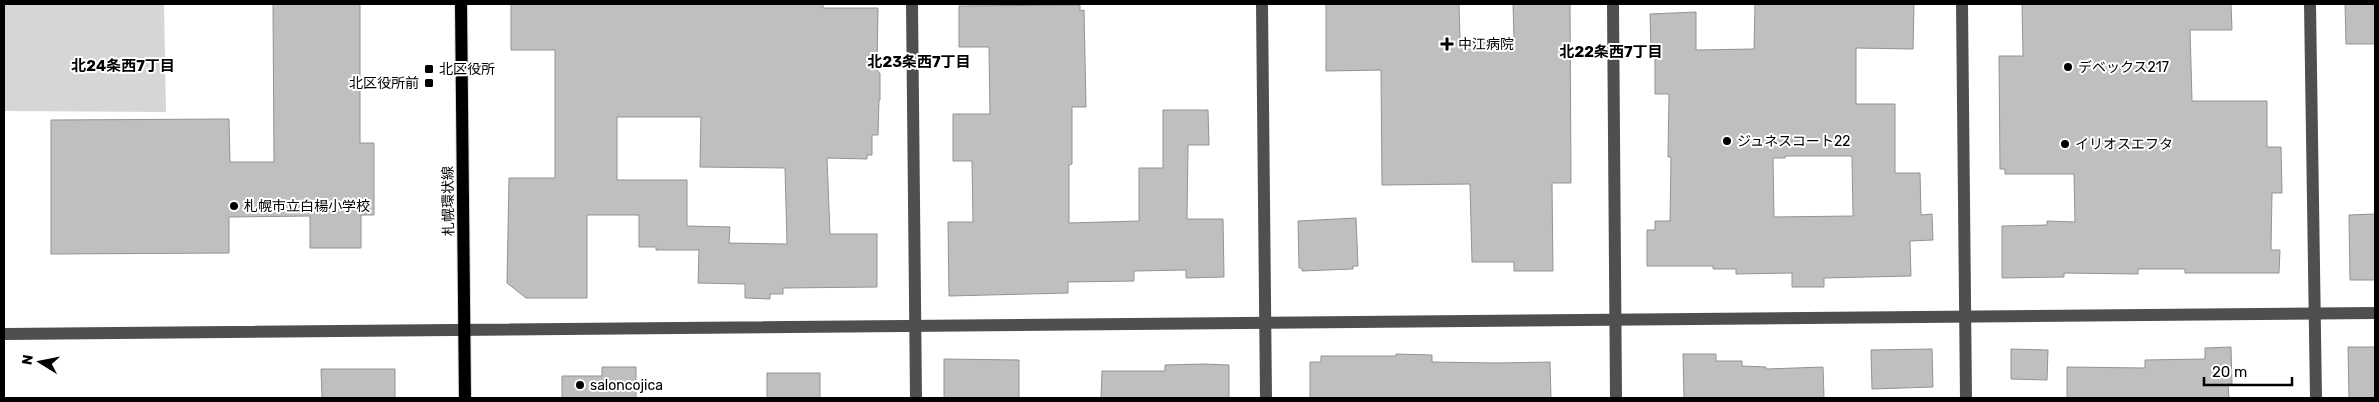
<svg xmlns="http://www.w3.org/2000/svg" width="2379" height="402" viewBox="0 0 2379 402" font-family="Rubik,'Noto Sans JP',sans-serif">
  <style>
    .green { fill: #d6d6d6 }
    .building { fill: #bfbfbf; stroke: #939393; fill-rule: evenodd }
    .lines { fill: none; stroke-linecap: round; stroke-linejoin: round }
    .major-casing { stroke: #dbdbdb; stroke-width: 14 }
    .minor { stroke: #4f4f4f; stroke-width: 12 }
    .major { stroke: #000; stroke-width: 12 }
    .poi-dot { fill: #000; stroke: #fff; stroke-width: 2 }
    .labels { text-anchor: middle; stroke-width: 4; stroke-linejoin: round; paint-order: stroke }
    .poi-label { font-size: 14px; fill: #000; stroke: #fff; text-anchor: start }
    .street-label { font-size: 14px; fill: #000; stroke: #fff }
    .neighbourhood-label { font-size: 15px; font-weight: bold; fill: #000; stroke: #fff }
  </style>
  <rect width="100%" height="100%" fill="#fff"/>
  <!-- green -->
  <path class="green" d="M 4,4 L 164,4 L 166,112 L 4,111 Z"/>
  <!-- building -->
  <g class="building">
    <path d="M 273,4 L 360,4 L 360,143 L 374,143 L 374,215 L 361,215 L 361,248 L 310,248 L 310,216 L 229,217 L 229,253 L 51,254 L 51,120 L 229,119 L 230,162 L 274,162 Z"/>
    <path d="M 511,4 L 823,4 L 823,8 L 878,8 L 877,70 L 880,73 L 880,100 L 879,100 L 878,135 L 872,135 L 872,155 L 867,155 L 867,159 L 827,158 L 830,234 L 877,234 L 877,287 L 783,288 L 783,294 L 770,294 L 770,299 L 745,298 L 745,284 L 698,283 L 699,250 L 656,250 L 656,247 L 639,247 L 639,215 L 587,215 L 587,298 L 526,298 L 507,283 L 509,178 L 555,178 L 555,50 L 511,50 ZM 617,117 L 701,117 L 700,167 L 785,168 L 787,244 L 729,243 L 730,227 L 687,226 L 687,180 L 617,180 Z"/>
    <path d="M 1326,4 L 1459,4 L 1460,39 L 1514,39 L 1513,4 L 1570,4 L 1571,183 L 1552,183 L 1553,271 L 1514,271 L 1514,262 L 1472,262 L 1470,184 L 1382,185 L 1381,70 L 1326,71 Z"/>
    <path d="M 1755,4 L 1914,4 L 1913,49 L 1856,48 L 1856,104 L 1895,104 L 1895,173 L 1920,173 L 1921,215 L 1932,214 L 1933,240 L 1910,241 L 1911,276 L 1824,278 L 1824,287 L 1792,287 L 1792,273 L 1736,274 L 1736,269 L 1713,269 L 1713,266 L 1647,266 L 1647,230 L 1655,230 L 1655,221 L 1670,221 L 1671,157 L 1668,157 L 1669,94 L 1655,94 L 1655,48 L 1651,48 L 1650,14 L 1696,12 L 1696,50 L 1754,49 ZM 1785,156 L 1852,156 L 1853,216 L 1774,217 L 1773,158 L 1785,158 Z"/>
    <path d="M 2022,4 L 2231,4 L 2232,30 L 2190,30 L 2192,101 L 2267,101 L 2267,147 L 2281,147 L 2282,193 L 2272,193 L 2271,250 L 2280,250 L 2279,273 L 2185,273 L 2185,269 L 2138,269 L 2138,274 L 2064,273 L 2064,277 L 2002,278 L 2002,226 L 2047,225 L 2047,221 L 2075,222 L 2074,174 L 2005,174 L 2005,169 L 2000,169 L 1999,56 L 2023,56 Z"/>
    <path d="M 2345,4 L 2375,4 L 2375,44 L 2346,44 Z"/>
    <path d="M 1080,5 L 1080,11 L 1084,10 L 1086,107 L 1072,107 L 1072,164 L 1069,165 L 1069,223 L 1139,221 L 1139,168 L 1163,168 L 1163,110 L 1208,110 L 1209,145 L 1188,145 L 1187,219 L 1223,219 L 1224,277 L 1186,278 L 1186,270 L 1134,271 L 1134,281 L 1068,282 L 1068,293 L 949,296 L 948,222 L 973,222 L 972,161 L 953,161 L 953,114 L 990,114 L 989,47 L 959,47 L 959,6 Z"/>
    <path d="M 2375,214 L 2375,280 L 2350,280 L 2349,215 Z"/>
    <path d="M 1356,218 L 1358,266 L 1353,266 L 1353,269 L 1302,271 L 1302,268 L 1299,268 L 1298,221 Z"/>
    <path d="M 2231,347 L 2232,384 L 2228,384 L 2229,398 L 2067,398 L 2067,367 L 2145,368 L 2145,360 L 2205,359 L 2205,348 Z"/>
    <path d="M 2348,347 L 2375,347 L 2375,398 L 2349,398 Z"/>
    <path d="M 1932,349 L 1933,387 L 1872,389 L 1871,350 Z"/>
    <path d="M 2011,349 L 2048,350 L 2047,380 L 2011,379 Z"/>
    <path d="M 1396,354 L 1432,355 L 1432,362 L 1497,363 L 1550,362 L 1551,398 L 1310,398 L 1310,362 L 1321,362 L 1321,356 L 1396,356 Z"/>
    <path d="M 1683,354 L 1716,354 L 1716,361 L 1742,361 L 1742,366 L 1766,367 L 1766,369 L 1823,367 L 1824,398 L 1684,398 Z"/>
    <path d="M 944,359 L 1019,360 L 1019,398 L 944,398 Z"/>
    <path d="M 1204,364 L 1229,365 L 1229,398 L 1101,398 L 1102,371 L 1165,371 L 1165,365 Z"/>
    <path d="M 602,367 L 636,367 L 636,398 L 562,398 L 562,376 L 602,376 Z"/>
    <path d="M 321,369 L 395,369 L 395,398 L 322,398 Z"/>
    <rect x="767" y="373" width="53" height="25"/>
  </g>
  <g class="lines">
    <defs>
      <path id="major" d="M 461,4 L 465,398"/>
    </defs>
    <!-- major casing -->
    <use href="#major" class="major-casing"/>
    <!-- minor -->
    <g class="minor">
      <path d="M 912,4 L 916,398"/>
      <path d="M 1262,4 L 1266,398"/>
      <path d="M 1613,4 L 1616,398"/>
      <path d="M 1962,4 L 1966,398"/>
      <path d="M 2310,4 L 2316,398"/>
      <path d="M 4,334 L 2375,313"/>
    </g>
    <!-- major -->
    <use href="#major" class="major"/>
  </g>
  <!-- markers -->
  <g class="poi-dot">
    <path d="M1444.5 36.5h5v5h5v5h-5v5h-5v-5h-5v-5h5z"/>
    <circle cx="2068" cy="67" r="5"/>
    <rect x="424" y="64" width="10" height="10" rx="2.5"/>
    <rect x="424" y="78" width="10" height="10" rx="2.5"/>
    <circle cx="1727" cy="141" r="5"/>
    <circle cx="2065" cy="144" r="5"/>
    <circle cx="234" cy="206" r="5"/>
    <circle cx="580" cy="385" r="5"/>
  </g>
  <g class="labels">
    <!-- poi labels -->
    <g class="poi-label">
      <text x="1458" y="49">中江病院</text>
      <text x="2078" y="72">デベックス217</text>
      <text x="439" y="74">北区役所</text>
      <text x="419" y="88" text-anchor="end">北区役所前</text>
      <text x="1737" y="146">ジュネスコート22</text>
      <text x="2075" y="149">イリオスエフタ</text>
      <text x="244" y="211">札幌市立白楊小学校</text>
      <text x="590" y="390">saloncojica</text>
    </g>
    <!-- street labels -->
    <g class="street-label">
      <text transform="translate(448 201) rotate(-91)" y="5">札幌環状線</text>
    </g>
    <!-- neighbourhood labels -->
    <g class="neighbourhood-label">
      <text x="1611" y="57">北22条西7丁目</text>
      <text x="919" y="67">北23条西7丁目</text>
      <text x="123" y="71">北24条西7丁目</text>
    </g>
  </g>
  <!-- border -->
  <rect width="2379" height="402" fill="none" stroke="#000000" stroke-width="10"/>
  <!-- north arrow -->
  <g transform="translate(40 362) rotate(280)" stroke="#ffffff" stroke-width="4" paint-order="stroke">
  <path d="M0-4L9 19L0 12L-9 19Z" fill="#000000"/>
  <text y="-8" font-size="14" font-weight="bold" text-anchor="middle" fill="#000000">N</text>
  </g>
  <!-- scale -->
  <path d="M2204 377v8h88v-8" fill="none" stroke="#000000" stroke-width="2.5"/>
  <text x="2212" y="377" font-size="15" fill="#000000" stroke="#ffffff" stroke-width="4" paint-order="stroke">20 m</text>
</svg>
